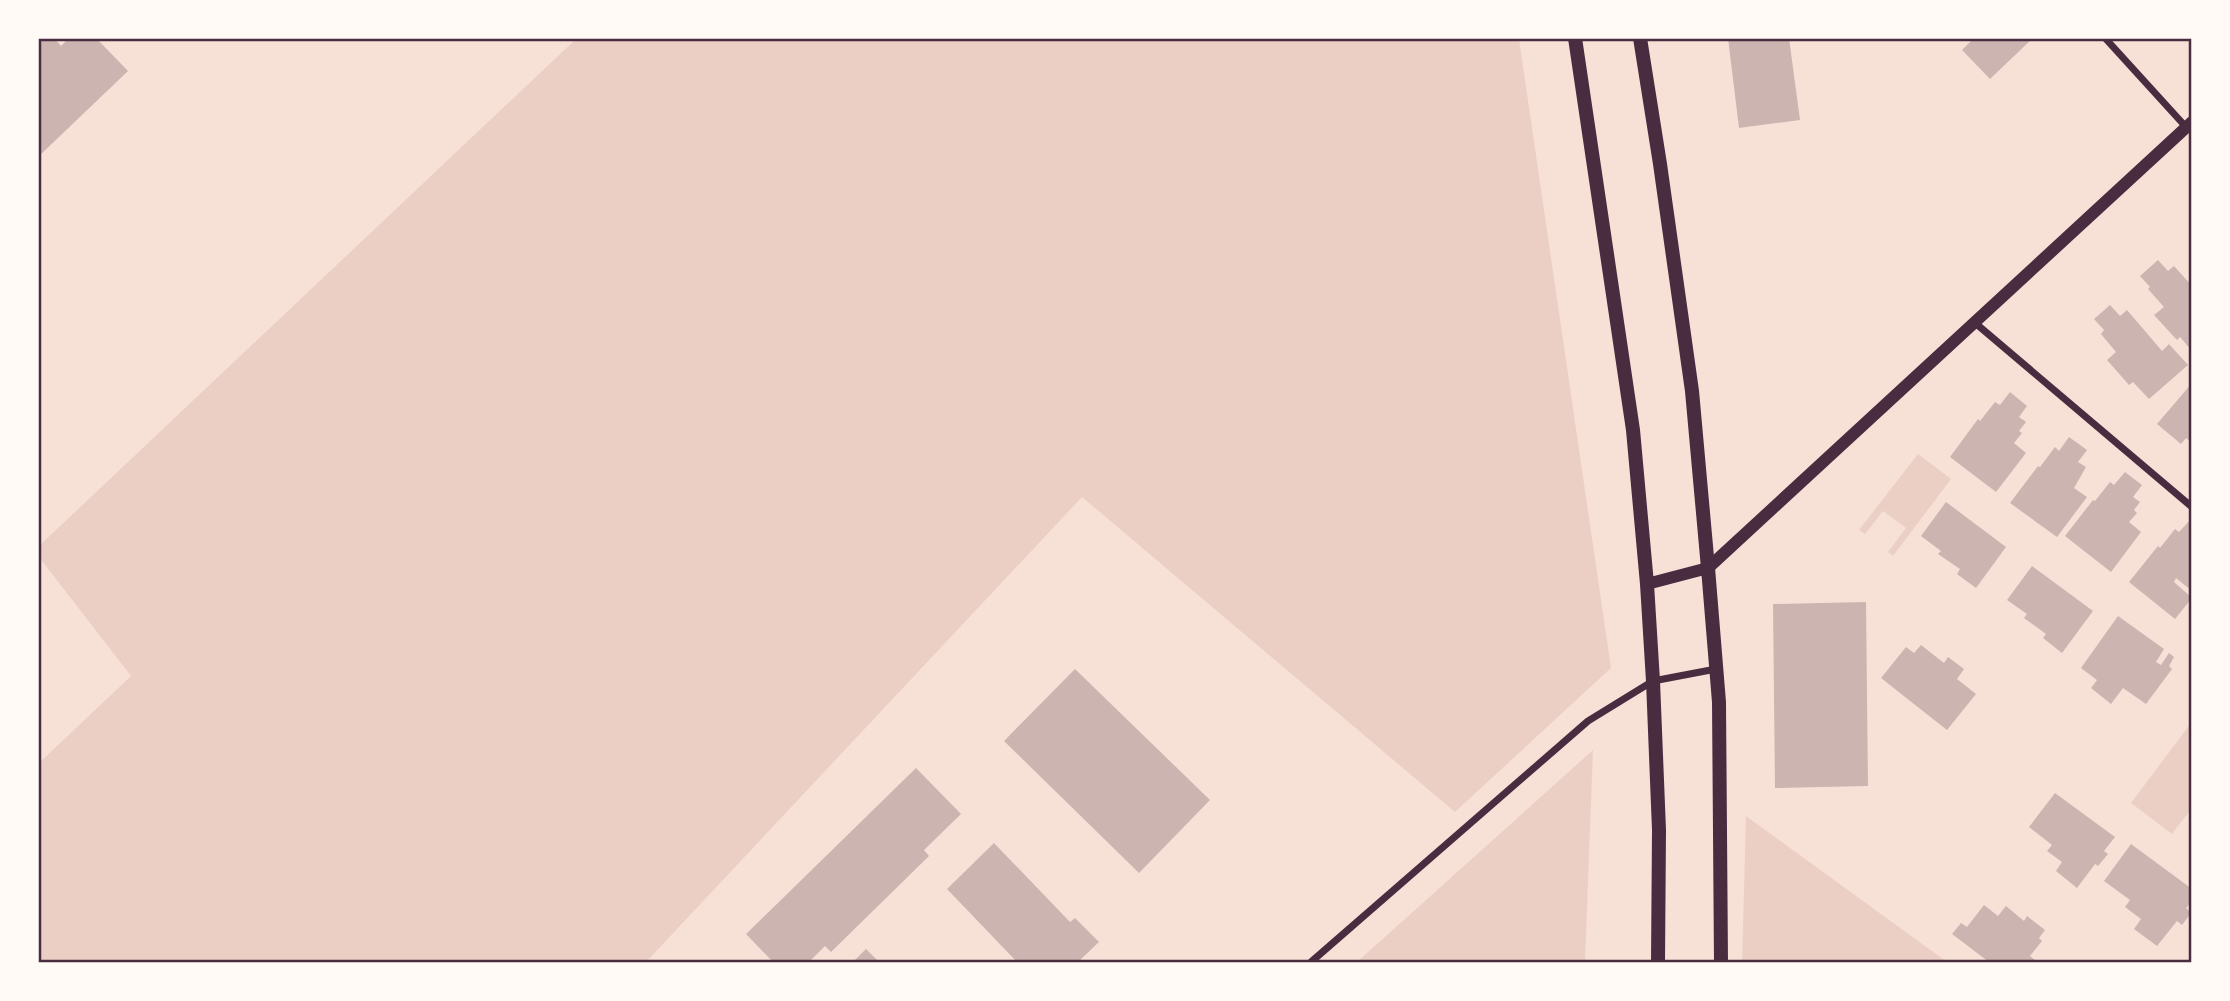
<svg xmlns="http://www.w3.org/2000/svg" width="2230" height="1001" viewBox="0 0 2230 1001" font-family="'Noto Sans',sans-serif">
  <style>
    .green { fill: #ebcfc5 }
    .building { fill: #ccb4b1 }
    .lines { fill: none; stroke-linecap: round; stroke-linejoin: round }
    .minor { stroke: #4a2c40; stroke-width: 7 }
    .tertiary { stroke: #4a2c40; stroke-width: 12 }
    .secondary { stroke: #4a2c40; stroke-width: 14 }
    .neatline { fill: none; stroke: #4a2c40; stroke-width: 2.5 }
  </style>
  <rect width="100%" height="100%" fill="#f7e1d7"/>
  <!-- green -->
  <g class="green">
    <path d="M 576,39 L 1519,39 L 1611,668 L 1455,812 L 1082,497 L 646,962 L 39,962 L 39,763 L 131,676 L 39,557 L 39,546 Z"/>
    <path d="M 1918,454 L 1951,479 L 1893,556 L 1888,552 L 1906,528 L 1883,511 L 1865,534 L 1859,530 Z"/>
    <path d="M 2191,723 L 2191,809 L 2172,834 L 2131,803 Z"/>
    <path d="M 1593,750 L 1585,962 L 1357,962 Z"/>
    <path d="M 1746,816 L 1947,962 L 1742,962 Z"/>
  </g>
  <!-- building -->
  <g class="building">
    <path d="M 38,38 L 54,38 L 61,46 L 69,38 L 96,38 L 128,71 L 38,157 Z"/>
    <path d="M 1728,38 L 1789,38 L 1800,120 L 1739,128 Z"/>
    <path d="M 1974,38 L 2033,38 L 1990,79 L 1962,50 Z"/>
    <path d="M 2158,260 L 2168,271 L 2174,266 L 2192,286 L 2192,351 L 2180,337 L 2177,340 L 2154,315 L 2164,307 L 2148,289 L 2150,287 L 2140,276 Z"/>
    <path d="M 2110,305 L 2120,316 L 2127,310 L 2162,351 L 2169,344 L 2188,365 L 2149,399 L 2133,382 L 2129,385 L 2107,360 L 2116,352 L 2101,334 L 2104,330 L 2094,319 Z"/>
    <path d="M 2192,383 L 2192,443 L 2186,438 L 2181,444 L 2157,424 Z"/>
    <path d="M 2010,392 L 2027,406 L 2019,417 L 2026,422 L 2019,431 L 2022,433 L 2014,443 L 2026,453 L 1996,492 L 1950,457 L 1978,419 L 1980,421 L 1995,402 L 2000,405 Z"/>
    <path d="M 2069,437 L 2087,450 L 2078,462 L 2086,467 L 2074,488 L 2087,497 L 2057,537 L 2010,503 L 2038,466 L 2040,467 L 2055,447 L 2059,451 Z"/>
    <path d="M 2125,472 L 2142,485 L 2133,497 L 2140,502 L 2134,510 L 2137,513 L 2129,522 L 2141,532 L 2111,572 L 2065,536 L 2093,500 L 2095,501 L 2110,482 L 2114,485 Z"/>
    <path d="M 1946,502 L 2006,547 L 1976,588 L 1957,574 L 1960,569 L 1938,554 L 1941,551 L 1921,536 Z"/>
    <path d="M 2192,518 L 2192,591 L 2176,578 L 2174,582 L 2192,598 L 2175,619 L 2129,582 L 2158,546 L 2160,548 L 2175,529 L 2179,532 Z"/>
    <path d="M 2032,566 L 2093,611 L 2062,653 L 2043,638 L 2046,634 L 2024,618 L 2027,614 L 2007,600 Z"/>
    <path d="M 1866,602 L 1868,786 L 1775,788 L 1773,604 Z"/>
    <path d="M 2118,616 L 2164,649 L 2156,662 L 2161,665 L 2169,653 L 2174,657 L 2169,666 L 2172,669 L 2146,704 L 2123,688 L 2111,704 L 2091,688 L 2097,680 L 2081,668 Z"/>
    <path d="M 1921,645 L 1944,663 L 1948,657 L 1964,669 L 1957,679 L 1976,694 L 1947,730 L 1881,678 L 1906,647 L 1914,653 Z"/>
    <path d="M 1075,669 L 1210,800 L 1139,873 L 1004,741 Z"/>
    <path d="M 916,768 L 961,814 L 924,850 L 929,856 L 831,952 L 825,946 L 809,962 L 773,962 L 746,934 Z"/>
    <path d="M 2055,793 L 2115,837 L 2104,851 L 2108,854 L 2098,866 L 2095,864 L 2077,888 L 2056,871 L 2062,862 L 2047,851 L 2052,845 L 2029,827 Z"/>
    <path d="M 994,843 L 1070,922 L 1075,918 L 1099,942 L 1079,961 L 1081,962 L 1017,962 L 947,889 Z"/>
    <path d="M 2131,844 L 2192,889 L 2192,901 L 2186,908 L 2191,913 L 2182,925 L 2177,921 L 2157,946 L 2134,929 L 2141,919 L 2125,907 L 2130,900 L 2104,881 Z"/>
    <path d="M 1984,905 L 1998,916 L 2006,906 L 2024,921 L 2027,916 L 2045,930 L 2039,938 L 2042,941 L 2030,956 L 2035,960 L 2033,962 L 1989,962 L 1952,934 L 1961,923 L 1967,927 Z"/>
    <path d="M 866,949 L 879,962 L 853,962 Z"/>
  </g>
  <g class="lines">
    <!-- minor -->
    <g class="minor">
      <path d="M 2105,38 L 2186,127"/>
      <path d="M 1974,322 L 2192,507"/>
      <path d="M 1311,962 L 1588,721 L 1653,681 L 1716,669"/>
    </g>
    <!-- tertiary -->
    <path class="tertiary" d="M 1647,584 L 1708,568 L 2192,122"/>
    <!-- secondary -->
    <g class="secondary">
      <path d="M 1575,38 L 1633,430 L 1647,584 L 1653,681 L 1659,830 L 1658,962"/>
      <path d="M 1640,38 L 1660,164 L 1692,391 L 1708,568 L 1719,702 L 1721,962"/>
    </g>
  </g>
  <!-- border -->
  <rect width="2230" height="1001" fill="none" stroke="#fffaf5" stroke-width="80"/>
  <rect x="40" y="40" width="2150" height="921" class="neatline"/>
</svg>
